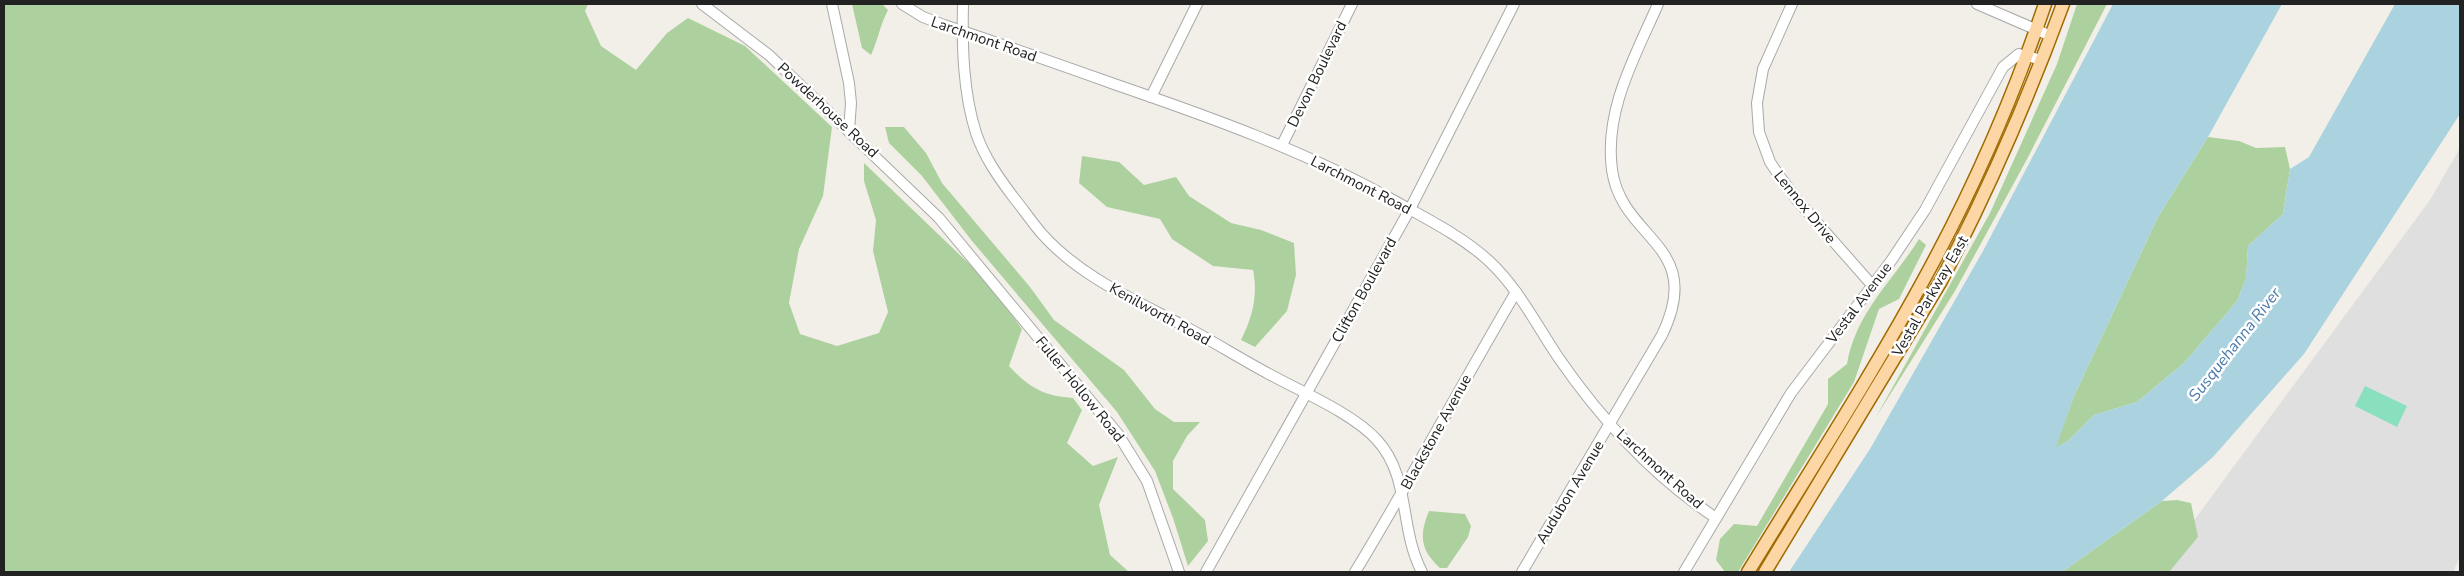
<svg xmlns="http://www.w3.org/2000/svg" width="2464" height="576" viewBox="0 0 2464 576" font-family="'Nunito Sans',sans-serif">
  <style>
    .residential { fill: #e0dfdf }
    .forest { fill: #add19e }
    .pitch { fill: #88e0be }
    .water { fill: #aad3df }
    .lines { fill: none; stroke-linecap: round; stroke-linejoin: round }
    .minor-casing { stroke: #a9a9a9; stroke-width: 12 }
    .major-casing { stroke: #a06b00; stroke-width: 15 }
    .minor { stroke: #fff; stroke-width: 10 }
    .major { stroke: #fcd6a4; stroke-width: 12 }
    .labels { text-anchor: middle; stroke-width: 5; stroke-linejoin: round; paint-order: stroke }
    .street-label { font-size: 15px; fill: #222; stroke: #fff }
    .water-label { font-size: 16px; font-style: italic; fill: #4a7aab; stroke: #fff }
  </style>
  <rect width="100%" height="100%" fill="#f2efe9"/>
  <!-- residential -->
  <path class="residential" d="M 2460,148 L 2460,557 L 2453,572 L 2156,572 L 2430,200 Z"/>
  <!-- forest -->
  <g class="forest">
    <path d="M 4,4 L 588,4 L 585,11 L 601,46 L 636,70 L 667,33 L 688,18 L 745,46 L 832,127 L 823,196 L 799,249 L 789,303 L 800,334 L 837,346 L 879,333 L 888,312 L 873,251 L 876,220 L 864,181 L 864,163 L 986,280 L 1022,329 L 1009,366 C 1029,388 1044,396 1073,398 L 1082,410 L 1067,443 L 1093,466 L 1118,457 L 1099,505 L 1110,555 L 1129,572 L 4,572 Z"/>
    <path d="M 852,4 L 882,4 L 888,10 C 880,25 878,40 871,55 L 862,48 Z"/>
    <path d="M 2077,4 L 2107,4 L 2026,161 L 1955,291 L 1876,417 L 1990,213 L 2057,64 Z"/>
    <path d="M 885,127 L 904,127 L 926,153 L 942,183 L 1030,287 L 1054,320 L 1124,370 L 1155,409 L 1174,422 L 1200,422 L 1187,436 L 1173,461 L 1173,489 L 1205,520 L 1208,541 L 1188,566 L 1173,518 L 1155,471 L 1117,412 L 972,241 L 922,176 L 889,143 Z"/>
    <path d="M 2208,137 L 2239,141 L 2256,148 L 2285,147 L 2290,169 L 2283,214 L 2248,246 L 2246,279 L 2237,301 L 2185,362 L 2137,402 L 2094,415 L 2068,441 L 2055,448 L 2074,396 L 2158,217 Z"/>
    <path d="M 1082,156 L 1119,162 L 1144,185 L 1176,177 L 1189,196 L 1231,223 L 1261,230 L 1294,243 L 1296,275 L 1287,311 L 1255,347 L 1241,340 C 1253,316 1258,295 1253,270 L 1213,266 L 1172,239 L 1160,219 L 1107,207 L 1079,183 Z"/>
    <path d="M 1919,239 L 1926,245 L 1899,299 L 1879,309 L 1854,382 L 1738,572 L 1725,572 L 1716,560 L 1720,539 L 1734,524 L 1757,526 L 1828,404 L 1828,379 L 1847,364 C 1856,312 1892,282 1919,239 Z"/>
    <path d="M 2177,500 L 2191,503 L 2198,537 L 2169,572 L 2062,572 L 2162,501 Z"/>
    <path d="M 1429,511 L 1465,514 L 1471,526 L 1468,537 L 1447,568 L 1440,568 C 1420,550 1419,535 1429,511 Z"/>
  </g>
  <!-- pitch -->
  <path class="pitch" d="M 2365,386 L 2407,406 L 2397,427 L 2355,406 Z"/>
  <!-- water -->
  <path class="water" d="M 2113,4 L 2282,4 L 2208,137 L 2158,217 L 2074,396 L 2056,447 L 2068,441 L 2094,415 L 2137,402 L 2185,362 L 2237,301 L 2246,279 L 2248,246 L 2283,214 L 2290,169 L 2309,157 L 2395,4 L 2460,4 L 2460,114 L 2304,354 L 2213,457 L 2162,501 L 2062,572 L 1789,572 L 1870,449 L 1983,251 Z"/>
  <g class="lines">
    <defs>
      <g id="minor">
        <path d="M 702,4 L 769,55 L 939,218 L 1118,434 L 1147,481 L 1179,572"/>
        <path d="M 832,4 L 849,83 L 851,103 L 849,131"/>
        <path d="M 902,4 L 923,17 L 944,25 C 1001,44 1058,64 1114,84 C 1210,117 1305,151 1393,200 C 1425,218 1462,236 1489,261 C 1518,288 1536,324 1558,357 C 1600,418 1654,477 1716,518"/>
        <path d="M 963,4 C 962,46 963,92 976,133 C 984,157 999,178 1014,198 C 1024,210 1033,224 1043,235 C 1082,278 1137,301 1186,327 C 1214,342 1241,359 1269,374 C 1300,391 1354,414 1377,440 C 1411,477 1399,529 1422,572"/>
        <path d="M 1792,4 L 1763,69 L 1757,103 L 1759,132 L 1770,162 L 1778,174 L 1797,200 L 1872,285"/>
        <path d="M 1977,4 L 2051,36"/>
        <path d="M 1151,97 L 1197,4"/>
        <path d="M 1282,145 L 1352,4"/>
        <path d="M 1206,572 L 1410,209 L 1514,4"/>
        <path d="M 1355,572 C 1411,480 1461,385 1516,292"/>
        <path d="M 1522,572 L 1662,335 C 1706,244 1622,241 1612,170 C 1604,110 1635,57 1658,4"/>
        <path d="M 1684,572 L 1791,393 L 1891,261 L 1925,210 L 2003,67 L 2019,54 L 2042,60"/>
      </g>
      <g id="major">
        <path d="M 1748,572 C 1809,472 1873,374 1929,270 C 1975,185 2014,95 2045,4"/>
        <path d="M 1765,572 L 1941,281 C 1988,191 2028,99 2063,4"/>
      </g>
    </defs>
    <!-- minor casing -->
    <use href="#minor" class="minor-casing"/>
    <!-- major casing -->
    <use href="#major" class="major-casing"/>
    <!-- minor -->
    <use href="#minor" class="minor"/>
    <!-- major -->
    <use href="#major" class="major"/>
  </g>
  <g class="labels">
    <!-- street labels -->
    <g class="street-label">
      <text transform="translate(984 39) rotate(19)" y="5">Larchmont Road</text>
      <text transform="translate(1317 74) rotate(-64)" y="5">Devon Boulevard</text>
      <text transform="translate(828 110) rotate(43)" y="5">Powderhouse Road</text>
      <text transform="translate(1361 185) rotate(27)" y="5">Larchmont Road</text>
      <text transform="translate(1805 207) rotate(51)" y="5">Lennox Drive</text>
      <text transform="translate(1364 290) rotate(-61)" y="5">Clifton Boulevard</text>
      <text transform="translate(1930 296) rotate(-60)" y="5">Vestal Parkway East</text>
      <text transform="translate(1859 303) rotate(-53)" y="5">Vestal Avenue</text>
      <text transform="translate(1160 314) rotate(29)" y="5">Kenilworth Road</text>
      <text transform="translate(1080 389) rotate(51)" y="5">Fuller Hollow Road</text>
      <text transform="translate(1436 432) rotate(-61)" y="5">Blackstone Avenue</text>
      <text transform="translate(1660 469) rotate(42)" y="5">Larchmont Road</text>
      <text transform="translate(1570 492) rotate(-59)" y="5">Audubon Avenue</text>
    </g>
    <!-- water labels -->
    <g class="water-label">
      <text transform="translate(2234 344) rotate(-52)" y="6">Susquehanna River</text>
    </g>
  </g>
  <!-- border -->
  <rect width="2464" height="576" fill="none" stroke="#222222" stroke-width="10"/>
</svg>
